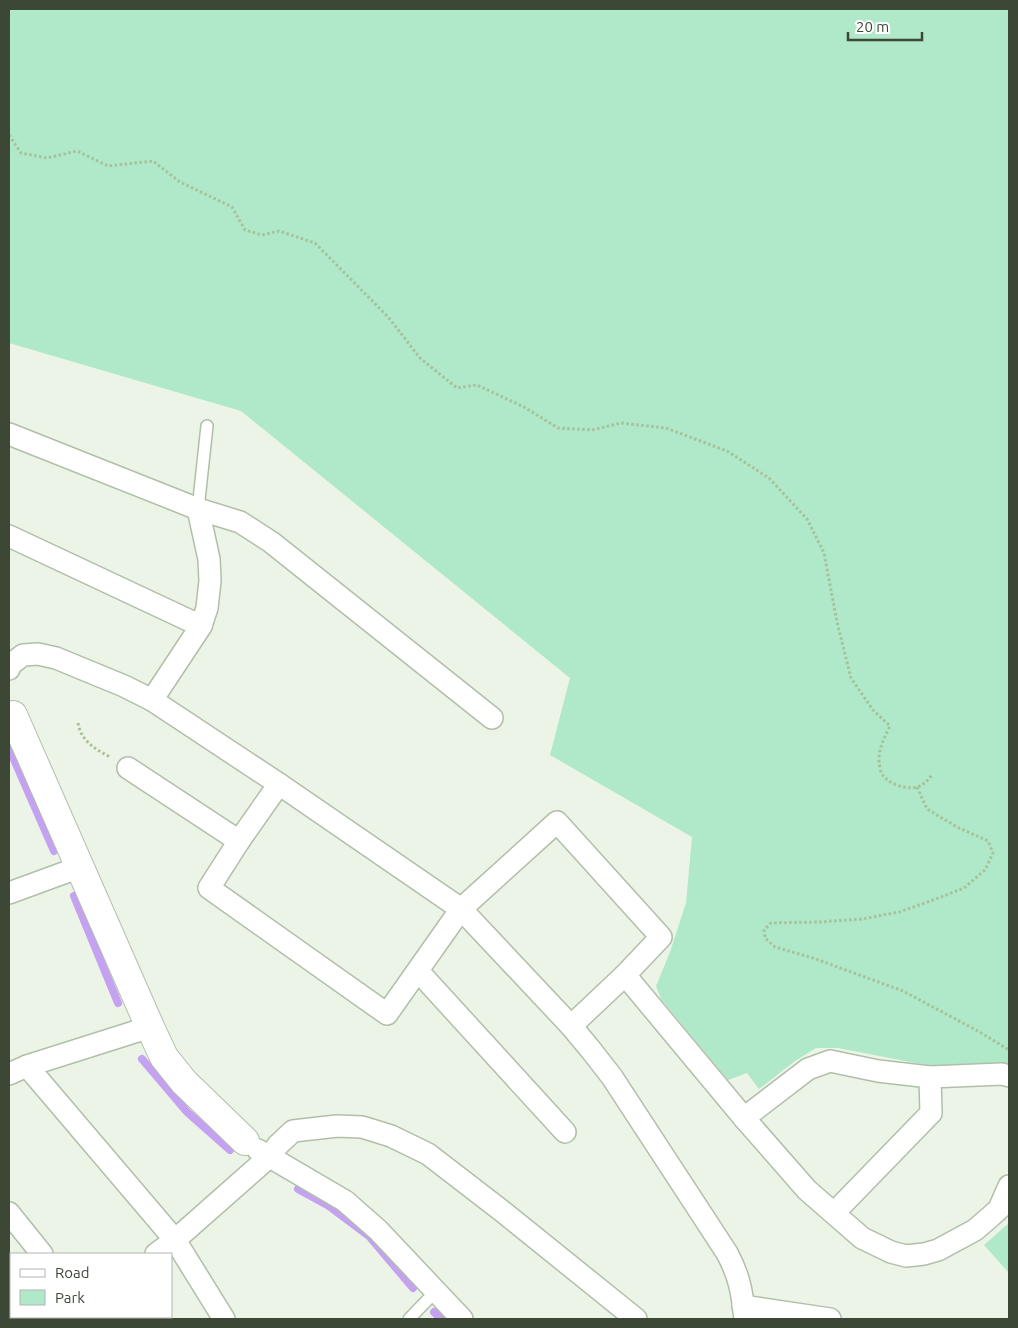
<svg xmlns="http://www.w3.org/2000/svg" width="1018" height="1328" viewBox="0 0 1018 1328" font-family="Ubuntu,sans-serif">
  <style>
    .green { fill: #afe9ca }
    .lines { fill: none; stroke-linecap: round; stroke-linejoin: round }
    .stream { stroke: #c4a2f1; stroke-width: 8 }
    .service-casing { stroke: #b1bfa9; stroke-width: 14 }
    .minor-casing { stroke: #b1bfa9; stroke-width: 24 }
    .tertiary-casing { stroke: #b1bfa9; stroke-width: 30 }
    .path { stroke: #a7c19a; stroke-width: 3; stroke-dasharray: 2.5 2.5; stroke-linecap: butt }
    .service { stroke: #fff; stroke-width: 11 }
    .minor { stroke: #fff; stroke-width: 21 }
    .tertiary { stroke: #fff; stroke-width: 28 }
  </style>
  <rect width="100%" height="100%" fill="#ebf4e7"/>
  <!-- green -->
  <g class="green">
    <path d="M 9,9 L 1009,9 L 1009,1067 L 941,1068 L 838,1048 L 816,1048 L 795,1061 L 759,1089 L 747,1073 L 728,1080 L 661,999 L 656,986 L 670,952 L 686,903 L 692,837 L 550,755 L 570,678 L 241,411 L 9,343 Z"/>
    <path d="M 1009,1223 L 1009,1273 L 984,1245 Z"/>
  </g>
  <g class="lines">
    <!-- stream -->
    <g class="stream">
      <path d="M 9,748 L 54,851"/>
      <path d="M 74,896 L 118,1003"/>
      <path d="M 142,1059 L 187,1112 L 230,1150"/>
      <path d="M 298,1189 L 329,1206 L 369,1236 L 413,1288"/>
      <path d="M 434,1312 L 441,1319"/>
    </g>
    <defs>
      <g id="service">
        <path d="M 198,509 L 207,426"/>
        <path d="M 409,1319 L 436,1291"/>
      </g>
      <g id="minor">
        <path d="M 9,434 L 198,509 L 240,522 L 271,542 L 492,718"/>
        <path d="M 9,536 L 201,626"/>
        <path d="M 9,669 L 10,665 L 23,655 L 38,654 L 56,658 L 124,686 L 152,700 L 279,784 L 461,909 L 571,1026 L 591,1050 L 612,1077 L 727,1253 C 740,1277 742,1293 745,1319"/>
        <path d="M 152,700 L 201,626 L 207,608 L 210,581 L 209,559 L 198,509"/>
        <path d="M 128,768 L 239,841"/>
        <path d="M 279,784 L 239,841 L 209,888 L 387,1014 L 461,909 L 557,822 L 661,937 L 625,975 L 571,1026"/>
        <path d="M 9,893 L 80,867"/>
        <path d="M 418,971 L 565,1132"/>
        <path d="M 625,975 L 744,1118 L 807,1190 L 862,1238 L 891,1252 L 906,1256 L 924,1254 L 938,1250 L 975,1230 L 990,1217 L 999,1209 L 1009,1186"/>
        <path d="M 27,1066 L 175,1240 L 224,1319"/>
        <path d="M 9,1074 L 27,1066 L 150,1027"/>
        <path d="M 744,1118 L 808,1069 L 830,1061 L 878,1071 L 930,1077 L 1002,1074 L 1009,1076"/>
        <path d="M 258,1150 L 345,1201 L 378,1230 L 462,1319"/>
        <path d="M 9,1213 L 42,1254"/>
        <path d="M 834,1213 L 931,1113 L 930,1077"/>
        <path d="M 156,1254 L 175,1240 L 269,1157 L 278,1145 L 293,1131 L 337,1126 L 362,1127 L 391,1136 L 428,1154 L 502,1211 L 636,1319"/>
        <path d="M 743,1306 L 830,1319"/>
        <path d="M 141,1317 L 143,1319"/>
        <path d="M 74,1319 L 75,1317"/>
      </g>
      <path id="tertiary" d="M 13,715 L 150,1027 L 164,1057 L 184,1082 L 245,1141"/>
    </defs>
    <!-- service casing -->
    <use href="#service" class="service-casing"/>
    <!-- minor casing -->
    <use href="#minor" class="minor-casing"/>
    <!-- tertiary casing -->
    <use href="#tertiary" class="tertiary-casing"/>
    <!-- path -->
    <g class="path">
      <path d="M 9,135 L 21,153 L 47,158 L 77,151 L 108,166 L 153,161 L 180,182 L 232,207 L 245,230 L 262,235 L 279,231 L 315,243 L 389,318 L 420,358 L 457,388 L 477,385 L 524,407 L 558,428 L 592,430 L 621,423 L 666,428 L 727,451 L 769,478 L 807,519 L 824,553 L 837,622 L 851,678 L 873,710 L 890,726 C 885,737 879,747 879,759 C 879,763 880,771 882,774 C 888,784 906,790 917,787 C 924,785 928,780 932,775"/>
      <path d="M 78,723 C 81,741 95,749 110,757"/>
      <path d="M 917,787 L 927,809 L 957,827 L 988,841 L 993,853 L 985,870 L 964,888 L 936,899 L 899,912 L 862,919 L 819,922 L 771,923 L 764,930 L 765,938 L 775,947 L 813,958 L 903,991 L 978,1031 L 1009,1050"/>
    </g>
    <!-- service -->
    <use href="#service" class="service"/>
    <!-- minor -->
    <use href="#minor" class="minor"/>
    <!-- tertiary -->
    <use href="#tertiary" class="tertiary"/>
  </g>
  <!-- border -->
  <rect width="1018" height="1328" fill="none" stroke="#3c4736" stroke-width="20"/>
  <!-- legend -->
  <rect x="10" y="1253" width="162" height="65" fill="#ffffff" stroke="#b1b5af"/>
  <rect x="20" y="1269" width="25" height="8" fill="#ffffff" stroke="#b1b5af"/>
  <text x="55" y="1278" font-size="15" fill="#3c4736">Road</text>
  <rect x="20" y="1290" width="25" height="15" fill="#afe9ca" stroke="#b1b5af"/>
  <text x="55" y="1303" font-size="15" fill="#3c4736">Park</text>
  <!-- scale -->
  <path d="M848 32v8h74v-8" fill="none" stroke="#3c4736" stroke-width="2.5"/>
  <text x="856" y="32" font-size="15" fill="#3c4736" stroke="#ffffff" stroke-width="4" paint-order="stroke">20 m</text>
</svg>
